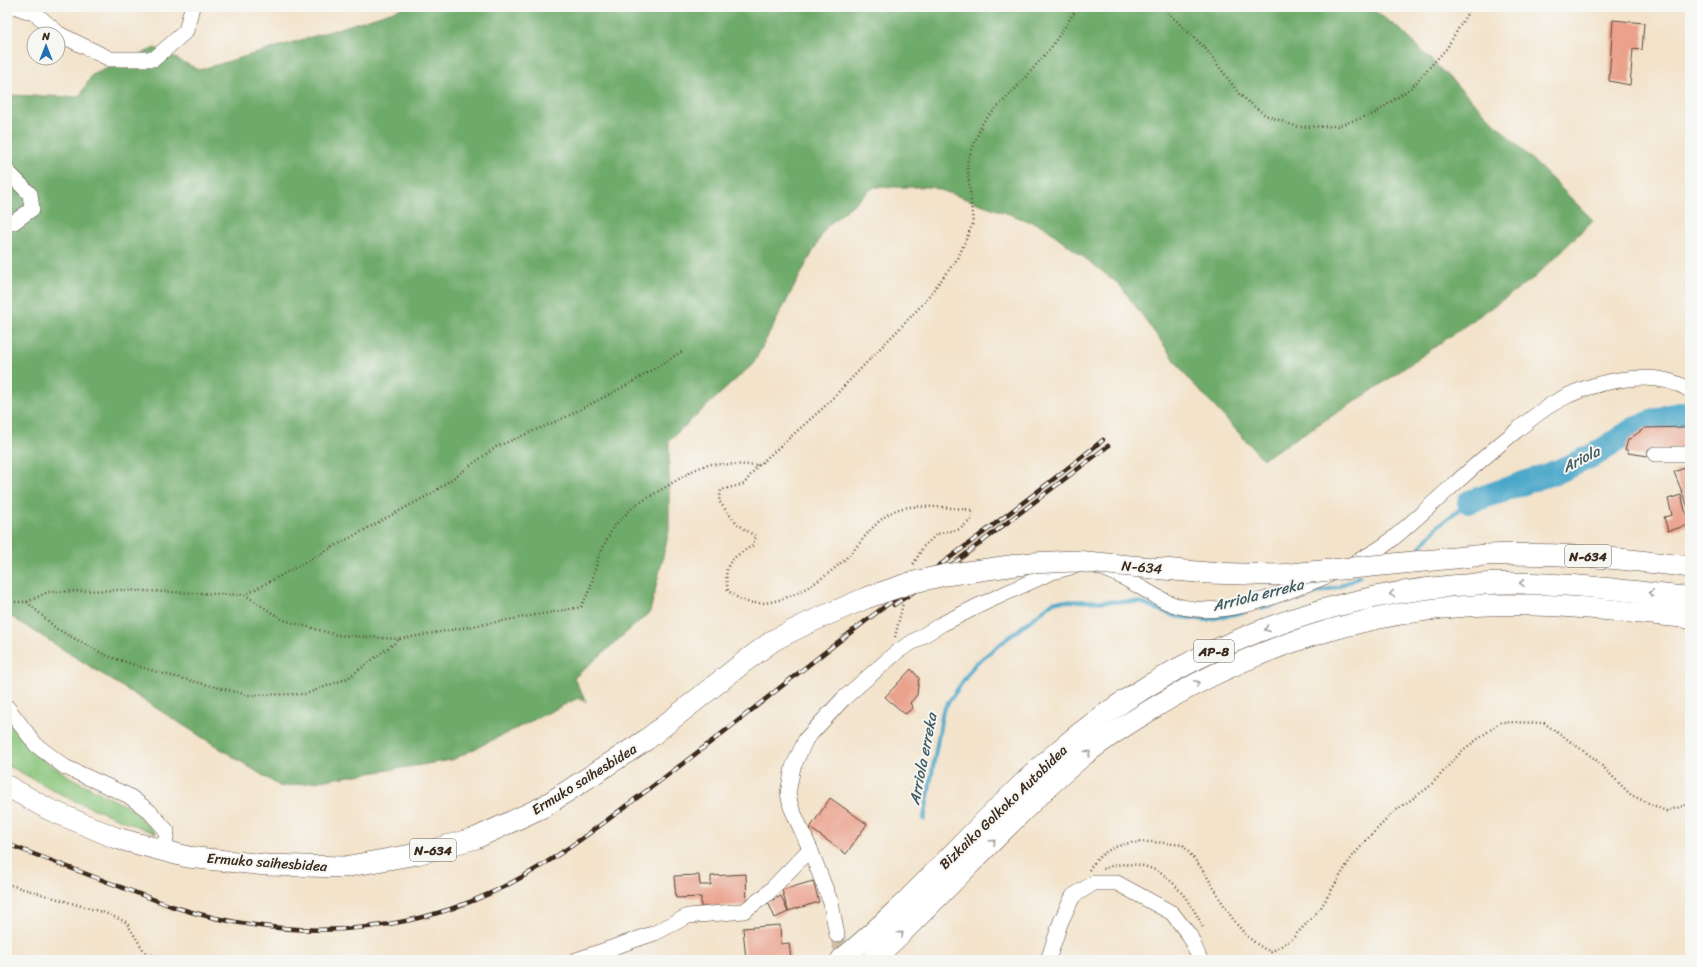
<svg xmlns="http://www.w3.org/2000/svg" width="1697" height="967" viewBox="0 0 1697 967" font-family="Sriracha,sans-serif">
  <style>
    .green { fill: #89c57b; stroke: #62784c }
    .forest { fill: #6eaa6b; stroke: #546a44 }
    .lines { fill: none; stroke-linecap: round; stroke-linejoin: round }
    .stream { stroke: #4ba7c9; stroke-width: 4 }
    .river { stroke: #4ba7c9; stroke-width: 24 }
    .building { fill: #eaa28d }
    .minor-tunnel { stroke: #cebea8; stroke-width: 15; stroke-dasharray: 15 8; stroke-linecap: butt }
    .minor-casing { stroke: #574638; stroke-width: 16 }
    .highway-casing { stroke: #574638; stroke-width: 22 }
    .path { stroke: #574638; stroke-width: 2.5; stroke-dasharray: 1 3; stroke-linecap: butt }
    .minor { stroke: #fff; stroke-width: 15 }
    .highway { stroke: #fff; stroke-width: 21 }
    .rail-casing { stroke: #3b2a1e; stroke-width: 4.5 }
    .rail { stroke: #f6f6f2; stroke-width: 3; stroke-dasharray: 9; stroke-linecap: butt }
    .highway-bridge-casing { stroke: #574638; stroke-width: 22; stroke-linecap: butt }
    .highway-bridge { stroke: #fff; stroke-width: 21 }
    .oneway { stroke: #a79f9a }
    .labels { text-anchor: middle; stroke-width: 4; stroke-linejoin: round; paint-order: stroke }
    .shield { fill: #f6f6f2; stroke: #73675e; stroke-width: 1 }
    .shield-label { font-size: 13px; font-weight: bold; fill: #3b2a1e }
    .street-label { font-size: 14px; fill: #3b2a1e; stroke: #f6f6f2 }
    .water-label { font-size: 15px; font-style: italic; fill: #415c62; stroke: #f6f6f2 }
  </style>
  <rect width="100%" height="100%" fill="#f6f6f2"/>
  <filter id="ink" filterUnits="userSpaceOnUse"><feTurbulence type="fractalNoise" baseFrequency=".025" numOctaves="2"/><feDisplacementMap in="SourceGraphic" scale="8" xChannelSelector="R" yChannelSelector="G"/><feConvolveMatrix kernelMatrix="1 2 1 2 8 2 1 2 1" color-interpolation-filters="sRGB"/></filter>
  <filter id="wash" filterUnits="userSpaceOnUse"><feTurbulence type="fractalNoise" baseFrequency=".012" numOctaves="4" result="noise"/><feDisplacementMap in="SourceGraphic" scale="16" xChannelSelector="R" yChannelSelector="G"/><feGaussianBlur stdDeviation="0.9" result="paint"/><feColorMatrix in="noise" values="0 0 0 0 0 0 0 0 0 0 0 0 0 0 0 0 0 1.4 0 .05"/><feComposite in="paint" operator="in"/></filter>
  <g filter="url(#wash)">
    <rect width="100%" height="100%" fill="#f3e3cb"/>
    <!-- green -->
    <path class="green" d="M 7,720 L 42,759 L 73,779 L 132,809 L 156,834 L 70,799 L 7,765 Z"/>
    <!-- forest -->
    <path class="forest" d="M 406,7 L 1369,7 L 1401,30 L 1593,220 L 1535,277 L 1370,392 L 1263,459 L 1187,377 L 1120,285 L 1043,226 L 932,187 L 874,187 L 826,227 L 753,364 L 669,440 L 669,531 L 650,612 L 574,678 L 586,702 L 578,698 L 452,760 L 281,787 L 7,614 L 7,95 L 79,97 L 92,75 L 155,48 L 199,70 L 328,32 Z"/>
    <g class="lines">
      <!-- stream -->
      <g class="stream">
        <path d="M 1413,555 L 1439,525 L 1469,502"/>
        <path d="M 1261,608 L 1338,587 L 1360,576"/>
        <path d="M 924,819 L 943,710 L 975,664 L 1055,601 L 1140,602 L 1174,616 L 1206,620 L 1244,612"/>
      </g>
      <!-- river -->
      <path class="river" d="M 1469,502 L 1561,470 L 1596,454 L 1637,427 L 1669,416 L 1690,412"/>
    </g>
    <g id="blocks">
      <!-- building -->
      <g class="building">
        <path d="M 1613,20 L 1644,23 L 1642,50 L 1633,49 L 1630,85 L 1609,81 Z"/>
        <path d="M 1688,420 L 1690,421 L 1690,449 L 1648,450 L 1648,456 L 1628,453 L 1628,450 L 1625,450 L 1628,440 L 1645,428 L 1687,427 Z"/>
        <path d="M 1690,466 L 1690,512 L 1674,472 Z"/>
        <path d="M 1681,495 L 1689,525 L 1668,531 L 1664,517 L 1672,515 L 1668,499 Z"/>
        <path d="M 911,669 L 919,678 L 917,695 L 910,703 L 913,708 L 905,714 L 885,697 Z"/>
        <path d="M 830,798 L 867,824 L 846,854 L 810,828 Z"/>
        <path d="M 746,874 L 747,905 L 701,907 L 701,897 L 676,898 L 674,876 L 699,875 L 700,885 L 711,885 L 711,876 Z"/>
        <path d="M 813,881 L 819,902 L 788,911 L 782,890 Z"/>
        <path d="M 781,896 L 788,912 L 775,918 L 768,902 Z"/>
        <path d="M 780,925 L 781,944 L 789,943 L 791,959 L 746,960 L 743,928 Z"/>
      </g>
    </g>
  </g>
  <g filter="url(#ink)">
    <use href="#blocks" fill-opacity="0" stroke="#574638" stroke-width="1"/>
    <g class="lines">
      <!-- minor-tunnel -->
      <path class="minor-tunnel" d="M 837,935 L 844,960"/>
      <defs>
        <g id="minor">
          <path d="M 16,7 L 36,14 L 59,34 L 110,59 L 154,59 L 186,31 L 192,7"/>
          <path d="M 7,171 L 30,194 L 32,209 L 14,222 L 7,224"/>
          <path d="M 1655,454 L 1690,454"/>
          <path d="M 1349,566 C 1363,558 1378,551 1390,541 C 1433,505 1472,466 1516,431 C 1527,422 1539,412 1552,404 C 1589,382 1651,366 1690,390"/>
          <path d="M 1098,567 C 1116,570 1148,593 1167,602 C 1216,624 1283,594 1329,575"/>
          <path d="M 7,707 L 36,745 L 65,767 L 129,796 L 149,811 L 167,831 L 164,851"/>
          <path d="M 837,935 L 831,903 L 810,849 L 791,807 L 788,793 L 793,767 L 806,739 L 843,699 L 898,651 L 942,624 L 980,605 L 1052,572 L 1071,567"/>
          <path d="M 576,960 L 655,933 L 688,916 L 744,911 L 766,895 L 810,849"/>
          <path d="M 1048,960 L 1061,921 L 1073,896 L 1094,883 L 1117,883 L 1172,913 L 1190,936 L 1200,960"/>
        </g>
        <g id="highway">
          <path d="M 1485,555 C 1555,552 1620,558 1690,567"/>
          <path d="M 7,786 L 48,809 L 116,838 L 188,857 L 266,865 L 344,867 L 417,854 L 476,838 L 543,807 L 646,740 L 744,662 L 774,640 L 808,623"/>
          <path d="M 841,960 C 918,897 981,818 1056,753 C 1172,652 1327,591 1480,584 C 1550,580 1621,590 1690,598"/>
          <path d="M 873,960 C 943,896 1006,822 1078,760 C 1098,743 1121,728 1144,714 C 1246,649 1366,609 1489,605 C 1556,603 1623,611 1690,618"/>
        </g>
      </defs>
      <!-- minor casing -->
      <use href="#minor" class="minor-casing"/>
      <!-- highway casing -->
      <use href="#highway" class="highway-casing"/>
      <!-- path -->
      <g class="path">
        <path d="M 1162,7 L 1206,49 L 1240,95 L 1265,115 L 1298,127 L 1337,126 L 1374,114 L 1412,87 L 1447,48 L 1471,7"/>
        <path d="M 758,465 L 744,484 L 721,490 L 719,501 C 730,516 739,528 756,536 L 752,546 C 729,560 723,563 728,591 C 733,594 738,599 744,601 C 779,612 827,578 850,554 C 866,537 877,517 899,509 C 914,504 955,508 972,510 L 972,519 L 960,529 L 937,534 L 923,547 L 913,565"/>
        <path d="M 7,602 L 27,602 L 48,592 L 120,590 L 245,595 L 434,492 L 496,447 L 564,418 L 631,383 L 683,351"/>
        <path d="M 27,602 L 57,629 L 107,656 L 160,673 L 248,695 L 306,694 L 348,678 L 400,639 L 337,635 L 283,620 L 245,595"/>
        <path d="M 895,637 L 903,603"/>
        <path d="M 400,639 L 581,607 L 590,589 L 599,555 L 614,526 L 634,506 L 692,471 L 708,464 L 759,465 L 823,408 L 921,306 L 958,258 L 973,223 L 967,162 L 983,122 L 1017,87 L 1050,49 L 1078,7"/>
        <path d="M 1103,869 C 1120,861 1146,863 1162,874 C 1177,883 1197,912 1203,928"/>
        <path d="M 1089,870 C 1111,835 1148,841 1183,845 C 1189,853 1196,861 1202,869 C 1223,900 1236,937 1271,952 L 1291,940 L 1320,909 L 1351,858 L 1371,835 L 1395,811 L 1429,787 L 1463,750 L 1501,722 L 1544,723 L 1595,759 L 1631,795 L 1666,811 L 1690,804"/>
        <path d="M 7,884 L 105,913 L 126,922 L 144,951 L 164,960"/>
      </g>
      <!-- minor -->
      <use href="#minor" class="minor"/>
      <!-- highway -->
      <use href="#highway" class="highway"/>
      <defs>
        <g id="rail">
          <path d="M 894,605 L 933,579 L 1108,446"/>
          <path d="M 7,844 L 171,906 C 284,942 406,939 511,883 C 555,860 594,830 634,800 C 699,753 761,702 824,653 C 916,581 1012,514 1103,440"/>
        </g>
      </defs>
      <!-- rail casing -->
      <use href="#rail" class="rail-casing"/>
      <!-- rail -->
      <use href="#rail" class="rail"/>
      <defs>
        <path id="highway-bridge" d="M 808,623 L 866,598 L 910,583 L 945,575 L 1031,563 L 1075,561 L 1208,573 L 1280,575 L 1485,555"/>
      </defs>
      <!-- highway-bridge casing -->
      <use href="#highway-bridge" class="highway-bridge-casing"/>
      <!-- highway-bridge -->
      <use href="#highway-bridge" class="highway-bridge"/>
    </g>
    <!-- one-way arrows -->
    <defs><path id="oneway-chevron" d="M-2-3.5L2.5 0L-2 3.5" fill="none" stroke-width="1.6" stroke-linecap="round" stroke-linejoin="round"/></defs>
    <g class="oneway">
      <use href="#oneway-chevron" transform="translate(1522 583) rotate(179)"/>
      <use href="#oneway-chevron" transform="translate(1651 593) rotate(-174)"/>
      <use href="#oneway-chevron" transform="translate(1392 594) rotate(171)"/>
      <use href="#oneway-chevron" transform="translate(1267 629) rotate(158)"/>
      <use href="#oneway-chevron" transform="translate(1197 683) rotate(-26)"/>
      <use href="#oneway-chevron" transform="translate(1088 753) rotate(-36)"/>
      <use href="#oneway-chevron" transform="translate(993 842) rotate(-46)"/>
      <use href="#oneway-chevron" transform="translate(901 934) rotate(-42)"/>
    </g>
  </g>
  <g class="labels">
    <!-- shield labels -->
    <g class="shield">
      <rect x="1565" y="545" width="46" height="22" rx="3"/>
      <rect x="1194" y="640" width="40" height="22" rx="3"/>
      <rect x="410" y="839" width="46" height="22" rx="3"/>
    </g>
    <g class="shield-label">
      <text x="1588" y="561">N-634</text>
      <text x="1214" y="656">AP-8</text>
      <text x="433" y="855">N-634</text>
    </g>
    <!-- street labels -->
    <g class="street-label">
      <text transform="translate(1142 567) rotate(5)" y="5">N-634</text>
      <text transform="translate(584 779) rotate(-32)" y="5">Ermuko saihesbidea</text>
      <text transform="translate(1003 807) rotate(-44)" y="5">Bizkaiko Golkoko Autobidea</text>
      <text transform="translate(267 862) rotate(4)" y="5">Ermuko saihesbidea</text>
    </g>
    <!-- water labels -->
    <g class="water-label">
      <text transform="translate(1581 459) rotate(-27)" y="5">Ariola</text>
      <text transform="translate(1258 595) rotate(-14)" y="5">Arriola erreka</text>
      <text transform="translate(923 759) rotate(-79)" y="5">Arriola erreka</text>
    </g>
  </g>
  <!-- margin -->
  <rect width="1697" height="967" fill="none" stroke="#f6f6f2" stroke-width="24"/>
  <!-- north arrow -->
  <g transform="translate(46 46)"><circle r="19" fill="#f6f6f2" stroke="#aba49d"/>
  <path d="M0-3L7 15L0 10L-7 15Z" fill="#1f6fb2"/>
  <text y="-6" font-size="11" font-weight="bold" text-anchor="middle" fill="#3b2a1e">N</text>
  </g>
</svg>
